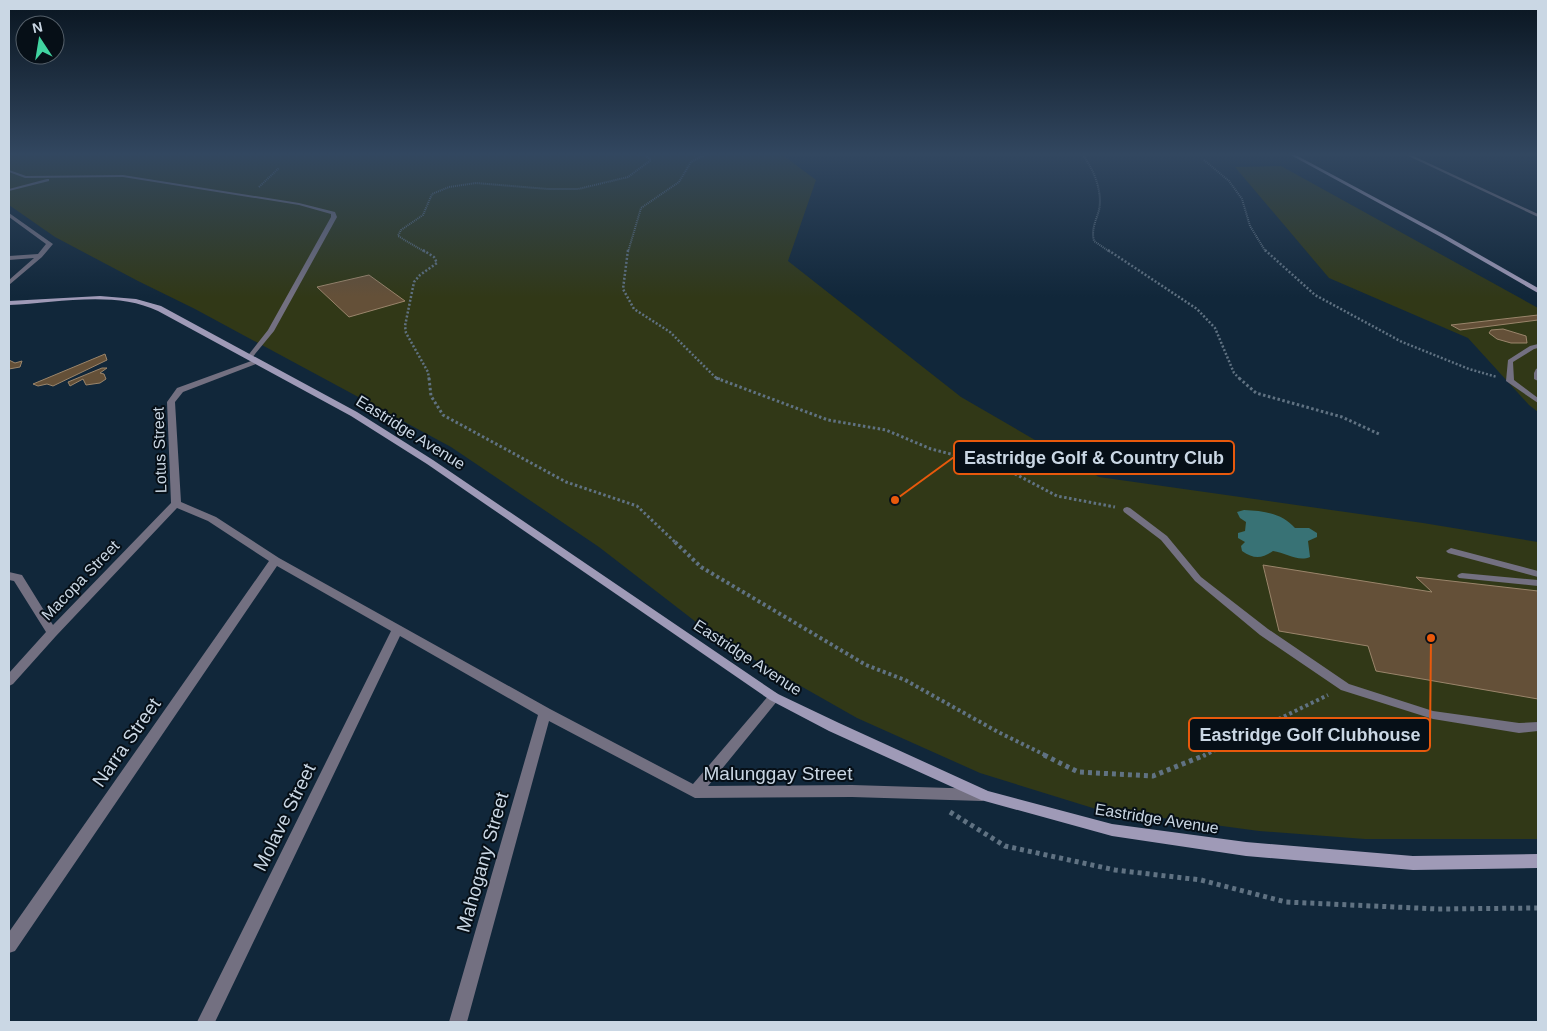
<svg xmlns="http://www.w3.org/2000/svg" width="1547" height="1031" viewBox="0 0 1547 1031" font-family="Helvetica,sans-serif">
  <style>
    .green { fill: #313817 }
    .water { fill: #387275 }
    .building { fill: #645038; stroke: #9a856b }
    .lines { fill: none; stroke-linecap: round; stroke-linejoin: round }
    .path-far4 { stroke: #607282; stroke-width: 2; stroke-dasharray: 1 1; stroke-linecap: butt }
    .path-far3 { stroke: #607282; stroke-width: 2.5; stroke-dasharray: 2 2; stroke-linecap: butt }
    .path-far2 { stroke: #607282; stroke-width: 3; stroke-dasharray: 2.5 2.5; stroke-linecap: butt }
    .path-far1 { stroke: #607282; stroke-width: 4; stroke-dasharray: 3 3; stroke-linecap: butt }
    .path { stroke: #607282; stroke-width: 5; stroke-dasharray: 4 4; stroke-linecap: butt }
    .lane { fill: #737081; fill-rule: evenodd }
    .street { fill: #737081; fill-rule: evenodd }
    .secondary { fill: #9f9ab7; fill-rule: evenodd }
    .labels { text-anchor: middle; stroke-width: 4; stroke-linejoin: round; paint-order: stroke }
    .street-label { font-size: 16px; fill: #cad7e4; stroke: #060f17 }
    .near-street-label { font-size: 19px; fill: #cad7e4; stroke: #060f17 }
    .leader { fill: none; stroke: #e8590c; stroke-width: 2 }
    .callout-dot { fill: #e8590c; stroke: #060f17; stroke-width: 2 }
    .callout { fill: #060f17; stroke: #e8590c; stroke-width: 2 }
    .callout-label { font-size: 18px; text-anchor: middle; font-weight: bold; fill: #cad7e4 }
  </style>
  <rect width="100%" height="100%" fill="#11273a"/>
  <!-- green -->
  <g class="green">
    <path d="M 9,153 L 780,153 L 816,180 L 788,261 L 961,397 L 1099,477 L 1423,523 L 1538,542 L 1538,839 L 1365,839 L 1259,831 L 1096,809 L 980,773 L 857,718 L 718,639 L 599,547 L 451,447 L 195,309 L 138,281 L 55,237 L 9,205 Z"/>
    <path d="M 1281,166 L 1538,308 L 1538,412 L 1529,405 L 1468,338 L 1329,278 L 1235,167 Z"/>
  </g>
  <!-- water -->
  <path class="water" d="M 1244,510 C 1264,511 1282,513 1295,528 L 1309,528 L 1317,533 L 1317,537 L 1308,541 L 1310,557 C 1298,562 1286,553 1273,551 C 1261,559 1254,559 1242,551 L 1241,546 L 1245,542 L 1238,538 L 1238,533 L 1245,531 L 1246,522 L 1240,518 L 1237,512 Z"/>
  <!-- building -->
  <g class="building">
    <path d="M 369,275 L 405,301 L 349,317 L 317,287 Z"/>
    <path d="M 1538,315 L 1538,320 L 1460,330 L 1451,325 Z"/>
    <path d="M 1503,329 L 1526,336 L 1527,343 L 1511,343 L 1497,339 L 1489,333 L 1491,330 Z"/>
    <path d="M 105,354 L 107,360 L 53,386 L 47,384 L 38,386 L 33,384 Z"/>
    <path d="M 9,360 L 15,363 L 22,361 L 20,367 L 9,369 Z"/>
    <path d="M 102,368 L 107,368 L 100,373 L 104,374 L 106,379 L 100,383 L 86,385 L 83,379 L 70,386 L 68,382 Z"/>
    <path d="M 1263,565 L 1432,592 L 1416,577 L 1538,591 L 1538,699 L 1376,671 L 1368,646 L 1279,631 Z"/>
  </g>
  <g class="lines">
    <!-- path-far4 -->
    <g class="path-far4">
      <path d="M 1081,153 C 1093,167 1103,191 1099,210 C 1096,221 1091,229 1094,241 L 1110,252"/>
      <path d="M 1204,160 L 1229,181 L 1242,199 L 1250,226 L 1266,252"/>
      <path d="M 259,187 L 279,168"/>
      <path d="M 425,252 L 398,236 L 401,230 L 423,215 L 432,194 L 449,187 L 476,183 L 548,189 L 578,189 L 628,177 L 651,160 L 645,155 L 620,153"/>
      <path d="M 628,252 L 641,208 L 679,182 L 691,162 L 708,153"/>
    </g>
    <!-- path-far3 -->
    <g class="path-far3">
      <path d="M 423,250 L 434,257 L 437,263 L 420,275 L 414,282 L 405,326 L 406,333 L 428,372 L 429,379"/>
      <path d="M 628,250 L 623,289 L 634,309 L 670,332 L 715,377 L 720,379"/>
      <path d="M 1108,250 L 1197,309 L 1215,328 L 1234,373 L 1240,379"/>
      <path d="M 1265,250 L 1315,295 L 1402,342 L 1469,369 L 1497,377"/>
    </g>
    <!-- path-far2 -->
    <g class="path-far2">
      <path d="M 429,378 L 431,396 L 443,415 L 566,482 L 637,506 L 676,543"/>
      <path d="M 716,378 L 828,420 L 886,430 L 931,449 L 1002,467 L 1057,496 L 1115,507"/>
      <path d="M 1239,378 L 1256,393 L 1342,417 L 1379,434"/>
    </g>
    <!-- path-far1 -->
    <g class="path-far1">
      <path d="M 675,542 L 701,567 L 866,665 L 905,680 L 998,732 L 1047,756"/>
      <path d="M 1203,756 L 1328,695"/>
    </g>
    <!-- path -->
    <g class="path">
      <path d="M 1044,755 L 1078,772 L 1153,776 L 1205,755"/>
      <path d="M 950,812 L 1005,846 L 1115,870 L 1201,880 L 1286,902 L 1438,909 L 1538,908"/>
    </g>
    <!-- lane -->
    <g class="lane">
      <path d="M 1402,153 L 1407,153 L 1538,214 L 1538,217 Z"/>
      <path d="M 9,170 L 26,176 L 123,175 L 299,203 L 335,212 L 337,217 L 274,331 L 251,359 L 249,360 L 246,358 L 268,330 L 331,217 L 331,214 L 299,205 L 123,177 L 25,178 L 9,172 Z"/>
      <path d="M 47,179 L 49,179 L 49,181 L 9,191 L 9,189 Z"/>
      <path d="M 1538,344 L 1538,348 L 1534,349 L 1513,362 L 1514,380 L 1538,398 L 1538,403 L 1506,381 L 1508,360 L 1530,346 Z"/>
      <path d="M 1538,368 L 1538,381 L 1534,379 L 1534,373 L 1536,369 Z"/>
      <path d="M 1127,507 L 1130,508 L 1167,536 L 1201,577 L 1268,629 L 1349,684 L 1433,711 L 1519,723 L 1538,722 L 1538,731 L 1519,733 L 1433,719 L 1341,690 L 1260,635 L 1195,581 L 1161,540 L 1124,512 L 1123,510 L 1124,508 Z"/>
      <path d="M 1451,548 L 1538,571 L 1538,577 L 1448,553 L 1446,551 Z"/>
      <path d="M 1462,573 L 1538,580 L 1538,586 L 1459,578 L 1457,576 L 1459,574 Z"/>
    </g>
    <!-- street -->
    <g class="street">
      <path d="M 9,213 L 53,244 L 42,257 L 9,285 L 9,280 L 34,258 L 9,260 L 9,256 L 38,254 L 46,244 L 9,217 Z"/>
      <path d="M 254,360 L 257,360 L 261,362 L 183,392 L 175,402 L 181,502 L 216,517 L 279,558 L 550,709 L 693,784 L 770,694 L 774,692 L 778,694 L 780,697 L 778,700 L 708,786 L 852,785 L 982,789 L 987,791 L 989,795 L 987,799 L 982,801 L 852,797 L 695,798 L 549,721 L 467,1022 L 449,1022 L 538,715 L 400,636 L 215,1022 L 197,1022 L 391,631 L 277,566 L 15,951 L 9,953 L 9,932 L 269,561 L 208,521 L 177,508 L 56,636 L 13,684 L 9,686 L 9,673 L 46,632 L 14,581 L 9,580 L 9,572 L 22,575 L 53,625 L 171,503 L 167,402 L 177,388 Z"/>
    </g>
    <!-- secondary -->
    <g class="secondary">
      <path d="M 1287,153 L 1292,153 L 1445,235 L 1538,288 L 1538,293 L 1441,237 Z"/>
      <path d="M 100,296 L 136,299 L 161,306 L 357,412 L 433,460 L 778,694 L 839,723 L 988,791 L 1112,824 L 1246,842 L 1413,856 L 1538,854 L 1538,868 L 1413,870 L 1246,856 L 1112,836 L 981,800 L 829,731 L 770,700 L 427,464 L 351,416 L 158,311 C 115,290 55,303 9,305 L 9,301 Z"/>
    </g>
  </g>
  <!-- sky -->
  <linearGradient id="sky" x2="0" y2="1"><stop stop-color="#091520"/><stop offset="0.52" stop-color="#324760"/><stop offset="1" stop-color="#324760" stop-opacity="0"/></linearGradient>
  <rect width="1547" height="297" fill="url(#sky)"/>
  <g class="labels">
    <!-- street labels -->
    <g class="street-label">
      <text transform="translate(411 432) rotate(32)" y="6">Eastridge Avenue</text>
      <text transform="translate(159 450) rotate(-92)" y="6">Lotus Street</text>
      <text transform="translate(80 580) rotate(-46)" y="6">Macopa Street</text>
      <text transform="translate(748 657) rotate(33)" y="6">Eastridge Avenue</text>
      <text transform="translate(1157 818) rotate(9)" y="6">Eastridge Avenue</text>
    </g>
    <!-- near-street labels -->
    <g class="near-street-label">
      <text transform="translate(126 742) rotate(-55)" y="7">Narra Street</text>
      <text x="778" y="780">Malunggay Street</text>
      <text transform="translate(284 817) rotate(-64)" y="7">Molave Street</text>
      <text transform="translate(482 862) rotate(-74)" y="7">Mahogany Street</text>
    </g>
  </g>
  <!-- callouts -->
  <path class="leader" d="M895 500L954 457M1431 638L1430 735"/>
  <g class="callout-dot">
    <circle cx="895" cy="500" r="5"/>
    <circle cx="1431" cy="638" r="5"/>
  </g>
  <g class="callout">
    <rect x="954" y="441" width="280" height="33" rx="5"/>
    <rect x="1189" y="718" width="241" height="33" rx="5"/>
  </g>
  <g class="callout-label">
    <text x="1094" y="464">Eastridge Golf &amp; Country Club</text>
    <text x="1310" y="741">Eastridge Golf Clubhouse</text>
  </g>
  <!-- border -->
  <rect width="1547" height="1031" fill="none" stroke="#cad7e4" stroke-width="20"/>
  <!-- north arrow -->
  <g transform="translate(40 40) rotate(348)"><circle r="24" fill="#060f17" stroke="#545f69"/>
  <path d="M0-4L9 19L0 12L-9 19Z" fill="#41d4a1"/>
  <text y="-8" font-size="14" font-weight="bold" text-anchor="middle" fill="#cad7e4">N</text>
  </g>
</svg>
